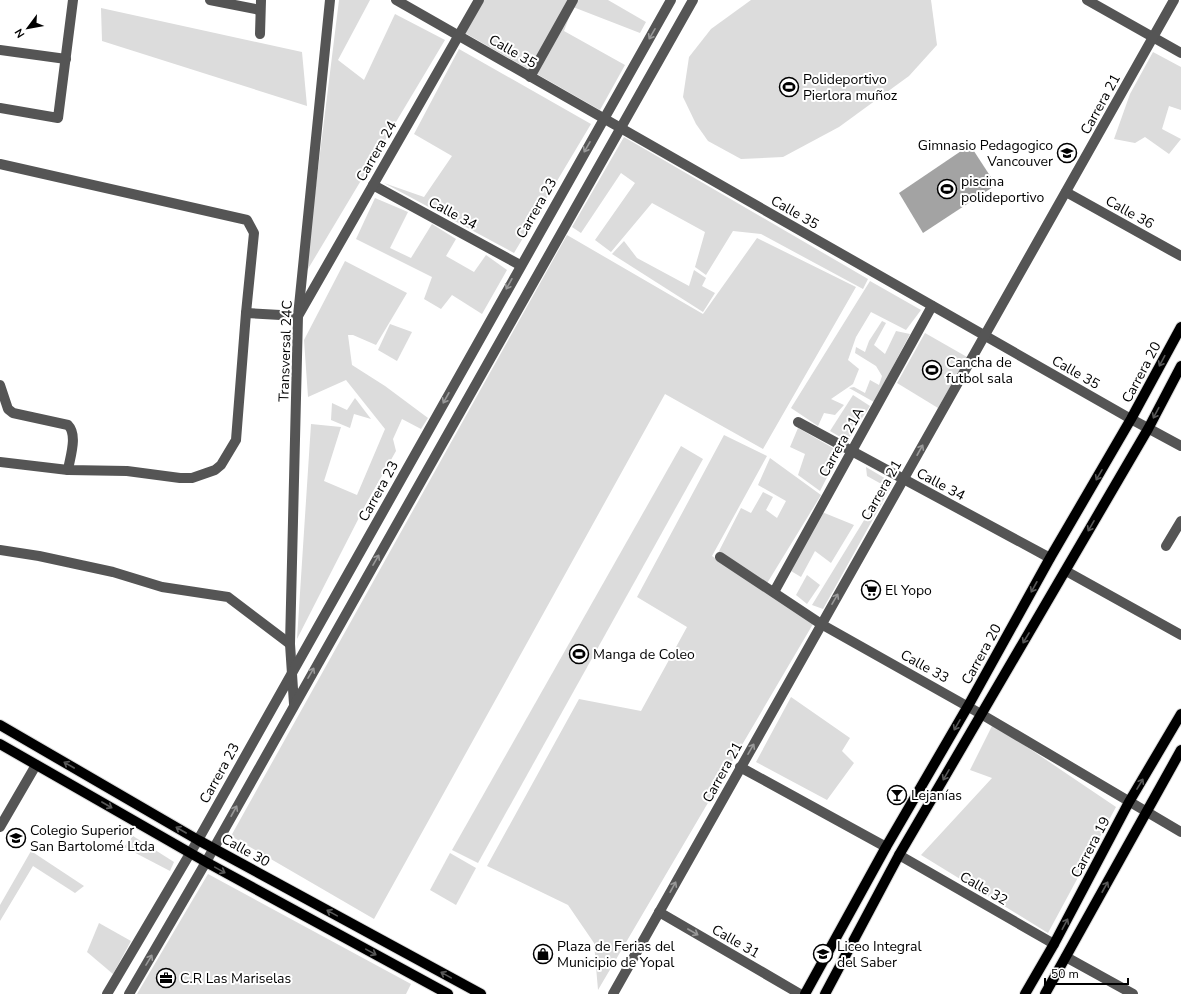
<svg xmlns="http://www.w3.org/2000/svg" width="1181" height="994" viewBox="0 0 1181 994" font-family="'Nunito Sans',sans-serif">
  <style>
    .green { fill: #dcdcdc }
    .water { fill: #a3a3a3 }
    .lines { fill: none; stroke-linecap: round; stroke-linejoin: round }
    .major-casing { stroke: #dbdbdb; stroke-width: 12 }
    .minor { stroke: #555; stroke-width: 10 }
    .major { stroke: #000; stroke-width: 10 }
    .oneway { stroke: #999 }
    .oneway2 { stroke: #595959 }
    .labels { text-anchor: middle; stroke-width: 4; stroke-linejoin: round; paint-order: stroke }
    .street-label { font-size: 14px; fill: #000; stroke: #fff }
    .poi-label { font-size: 14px; fill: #000; stroke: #fff; text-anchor: start }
  </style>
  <rect width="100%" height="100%" fill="#fff"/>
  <!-- green -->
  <g class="green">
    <path d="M 339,0 L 370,0 L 338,60 L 364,80 L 395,14 L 445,40 L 305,274 Z"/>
    <path d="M 484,0 L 608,0 L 646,22 L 640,33 L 573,7 L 564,31 L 625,65 L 600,110 L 465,33 Z"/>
    <path d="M 751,0 L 931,0 L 937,45 L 909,76 L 839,127 L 783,157 L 741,159 L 708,141 L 696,124 L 683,97 L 689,57 L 711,29 Z"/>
    <path d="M 101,8 L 302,52 L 307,106 L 102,41 Z"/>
    <path d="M 459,49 L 591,124 L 514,253 L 384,183 L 424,197 L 452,156 L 414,134 Z"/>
    <path d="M 1153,52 L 1181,67 L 1181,110 L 1169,106 L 1162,129 L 1181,139 L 1169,154 L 1145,137 L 1135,143 L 1114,139 L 1130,94 Z"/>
    <path d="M 624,137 L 868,279 L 863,289 L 761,234 L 733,231 L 706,275 L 695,267 L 705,232 L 652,203 L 611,252 L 595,240 L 635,183 L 621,173 L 581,233 L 572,227 Z"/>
    <path d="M 375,198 L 408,212 L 390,248 L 411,258 L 432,224 L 456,239 L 446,256 L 474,272 L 486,255 L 507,270 L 482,314 L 452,295 L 441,309 L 424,299 L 432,277 L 356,239 Z"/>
    <path d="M 567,235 L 703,314 L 757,238 L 856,287 L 763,449 L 665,394 L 374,919 L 231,836 Z"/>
    <path d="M 624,241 L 637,258 L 689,286 L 694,270 L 706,278 L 702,286 L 715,293 L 703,312 L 612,254 Z"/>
    <path d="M 345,261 L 407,293 L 376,345 L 353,335 L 348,335 L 352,365 L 385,386 L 428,418 L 421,429 L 402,419 L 393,439 L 396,451 L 367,502 L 297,639 L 311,424 L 341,427 L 324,481 L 357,495 L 385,429 L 346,380 L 308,397 L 304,340 Z"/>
    <path d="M 870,281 L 921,310 L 906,330 L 871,312 L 856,337 L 848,360 L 859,369 L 853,384 L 831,399 L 844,405 L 835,415 L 824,413 L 818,426 L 791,408 Z"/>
    <path d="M 882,321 L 886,323 L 874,345 L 885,354 L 896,331 L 910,334 L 874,402 L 849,388 L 854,387 L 865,393 L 870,380 L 879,385 L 882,376 L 876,366 L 855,353 L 856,347 L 865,352 L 869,341 Z"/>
    <path d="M 390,324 L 412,332 L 397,361 L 378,350 Z"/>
    <path d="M 925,333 L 967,357 L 938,408 L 897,383 Z"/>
    <path d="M 853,395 L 870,406 L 847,441 L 830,431 Z"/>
    <path d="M 355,398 L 371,419 L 354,414 L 350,428 L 331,420 L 332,403 L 347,410 Z"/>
    <path d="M 798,428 L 840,452 L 820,491 L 798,475 L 805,454 L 790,447 Z"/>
    <path d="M 724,435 L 767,456 L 712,556 L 813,624 L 598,990 L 594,943 L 568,905 L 487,866 L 579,699 L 641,711 L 687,627 L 637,597 Z"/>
    <path d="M 681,446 L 703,459 L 478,863 L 452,850 Z"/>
    <path d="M 770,458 L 821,495 L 766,585 L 717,555 L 741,508 L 751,513 L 763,492 L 773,497 L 766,510 L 777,518 L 786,501 L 758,485 Z"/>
    <path d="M 866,467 L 893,483 L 823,609 L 812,605 L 885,486 L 867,476 Z"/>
    <path d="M 822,512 L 854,525 L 831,563 L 815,551 L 801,577 L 791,571 Z"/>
    <path d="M 807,575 L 820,585 L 807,604 L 796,595 Z"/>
    <path d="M 791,697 L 850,738 L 842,751 L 854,763 L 827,800 L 756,762 Z"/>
    <path d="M 993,724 L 1116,807 L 1048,933 L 921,855 L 992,778 L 970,770 Z"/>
    <path d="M 133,836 L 174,862 L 170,871 L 124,847 Z"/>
    <path d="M 31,851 L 84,886 L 75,893 L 33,866 L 0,921 L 0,905 Z"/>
    <path d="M 450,853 L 476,868 L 456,905 L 430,890 Z"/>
    <path d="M 208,874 L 411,984 L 406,994 L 137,994 Z"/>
    <path d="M 99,923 L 131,941 L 113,974 L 87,952 Z"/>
  </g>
  <!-- water -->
  <path class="water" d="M 970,145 L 996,185 L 923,233 L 899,193 Z"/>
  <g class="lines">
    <defs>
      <g id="major">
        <path d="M 0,725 L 198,840 L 481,994"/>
        <path d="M 0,744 L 206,862 L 448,994"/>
        <path d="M 805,994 L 886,847 L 968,706 L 1050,558 L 1131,419 L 1181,327"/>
        <path d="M 825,994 L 899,855 L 1148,429 L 1181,366"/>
        <path d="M 1025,994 L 1054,944 L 1129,802 L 1181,714"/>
        <path d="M 1045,994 L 1181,750"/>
      </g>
    </defs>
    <!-- major casing -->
    <use href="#major" class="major-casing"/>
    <!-- minor -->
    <g class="minor">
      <path d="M 210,0 L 260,10"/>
      <path d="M 396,0 L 1131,419 L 1181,446"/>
      <path d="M 1087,0 L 1181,53"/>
      <path d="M 260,34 L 261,0"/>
      <path d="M 0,50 L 66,59"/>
      <path d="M 530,77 L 573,0"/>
      <path d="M 0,108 L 58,118 L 73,0"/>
      <path d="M 0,164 L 247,220 L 254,233 L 246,313"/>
      <path d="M 373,185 L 520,265"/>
      <path d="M 1066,192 L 1181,256"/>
      <path d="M 0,385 L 8,409 L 13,413 L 68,425 C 78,435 70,457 68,470"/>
      <path d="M 798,422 L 1050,558"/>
      <path d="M 0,462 L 68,470 L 127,471 L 180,478 L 192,478 L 215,470 L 221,465 L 236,440 L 246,313 L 298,316 L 479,0"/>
      <path d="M 1166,546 L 1181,521"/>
      <path d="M 0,550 L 39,556 L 113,572 L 162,587 L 228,597 L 290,644"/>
      <path d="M 720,557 L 821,624 L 981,714 L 1181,832"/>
      <path d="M 1066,571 L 1181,635"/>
      <path d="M 774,592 L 932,306"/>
      <path d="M 294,704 L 290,644 L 298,316 L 330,0"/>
      <path d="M 740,767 L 886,847"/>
      <path d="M 0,827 L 36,765"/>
      <path d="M 899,855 L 1054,944"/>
      <path d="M 659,912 L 800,994"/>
      <path d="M 1066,957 L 1133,994"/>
      <path d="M 107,994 L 198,840 L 671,0"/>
      <path d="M 129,994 L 206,862 L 693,0"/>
      <path d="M 613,994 L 1174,0"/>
    </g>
    <!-- major -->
    <use href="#major" class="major"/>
  </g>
  <!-- one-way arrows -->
  <defs><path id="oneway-shaft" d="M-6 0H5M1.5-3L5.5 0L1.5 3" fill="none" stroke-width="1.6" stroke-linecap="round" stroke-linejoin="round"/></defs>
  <g class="oneway">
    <use href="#oneway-shaft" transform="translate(652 34) rotate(120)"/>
    <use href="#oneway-shaft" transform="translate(587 147) rotate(120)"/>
    <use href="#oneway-shaft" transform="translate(509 284) rotate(119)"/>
    <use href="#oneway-shaft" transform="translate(446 398) rotate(119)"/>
    <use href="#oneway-shaft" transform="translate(920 450) rotate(-61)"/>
    <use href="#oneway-shaft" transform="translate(376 560) rotate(-60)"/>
    <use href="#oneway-shaft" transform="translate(835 599) rotate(-60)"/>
    <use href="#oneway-shaft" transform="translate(311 673) rotate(-60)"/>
    <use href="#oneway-shaft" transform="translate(751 749) rotate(-60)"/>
    <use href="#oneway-shaft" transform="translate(234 811) rotate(-61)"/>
    <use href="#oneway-shaft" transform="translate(673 887) rotate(-61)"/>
    <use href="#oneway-shaft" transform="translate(693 932) rotate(30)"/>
    <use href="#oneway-shaft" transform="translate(149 960) rotate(-59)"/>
  </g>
  <g class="oneway2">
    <use href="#oneway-shaft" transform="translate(1162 361) rotate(118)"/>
    <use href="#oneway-shaft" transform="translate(1156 413) rotate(118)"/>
    <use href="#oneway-shaft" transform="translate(1099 475) rotate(120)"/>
    <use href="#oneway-shaft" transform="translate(1091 526) rotate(120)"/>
    <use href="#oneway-shaft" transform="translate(1034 587) rotate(119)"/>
    <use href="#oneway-shaft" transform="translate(1026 638) rotate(121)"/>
    <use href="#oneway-shaft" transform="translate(957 725) rotate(120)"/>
    <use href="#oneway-shaft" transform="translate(69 765) rotate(-150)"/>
    <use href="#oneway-shaft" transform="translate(946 775) rotate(120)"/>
    <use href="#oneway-shaft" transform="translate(1140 784) rotate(-59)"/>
    <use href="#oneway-shaft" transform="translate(107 805) rotate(30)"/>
    <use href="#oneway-shaft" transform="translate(181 830) rotate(-150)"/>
    <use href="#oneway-shaft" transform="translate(220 870) rotate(29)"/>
    <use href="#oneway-shaft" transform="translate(1105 887) rotate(-61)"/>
    <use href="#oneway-shaft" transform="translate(332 913) rotate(-151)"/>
    <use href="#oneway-shaft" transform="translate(1065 924) rotate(-62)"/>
    <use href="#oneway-shaft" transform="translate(371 952) rotate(29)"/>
    <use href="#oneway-shaft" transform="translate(446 975) rotate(-151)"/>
  </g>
  <!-- icons -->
  <defs>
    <symbol id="stadium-ring" viewBox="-11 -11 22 22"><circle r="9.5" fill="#fff" stroke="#000" stroke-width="1.5"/><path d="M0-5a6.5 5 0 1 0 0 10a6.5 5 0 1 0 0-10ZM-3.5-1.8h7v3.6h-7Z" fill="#000"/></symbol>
    <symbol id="school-ring" viewBox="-11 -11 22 22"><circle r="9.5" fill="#fff" stroke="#000" stroke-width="1.5"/><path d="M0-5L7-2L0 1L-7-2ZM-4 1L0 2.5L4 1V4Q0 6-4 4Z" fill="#000"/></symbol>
    <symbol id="supermarket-ring" viewBox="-11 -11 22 22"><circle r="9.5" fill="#fff" stroke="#000" stroke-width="1.5"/><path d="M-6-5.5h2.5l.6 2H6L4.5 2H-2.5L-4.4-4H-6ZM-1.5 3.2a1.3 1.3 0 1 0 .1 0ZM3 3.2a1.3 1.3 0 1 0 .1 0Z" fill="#000"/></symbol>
    <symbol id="bar-ring" viewBox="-11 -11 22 22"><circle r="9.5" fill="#fff" stroke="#000" stroke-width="1.5"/><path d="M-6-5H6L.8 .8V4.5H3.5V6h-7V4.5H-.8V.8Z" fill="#000"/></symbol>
    <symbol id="shop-ring" viewBox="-11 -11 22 22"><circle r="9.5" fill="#fff" stroke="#000" stroke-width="1.5"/><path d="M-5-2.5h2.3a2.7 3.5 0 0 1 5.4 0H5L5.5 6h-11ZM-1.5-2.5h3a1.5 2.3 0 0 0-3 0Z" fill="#000"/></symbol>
    <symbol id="office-ring" viewBox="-11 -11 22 22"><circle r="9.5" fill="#fff" stroke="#000" stroke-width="1.5"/><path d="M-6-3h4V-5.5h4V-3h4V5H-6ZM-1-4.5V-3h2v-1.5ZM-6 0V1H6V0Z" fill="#000"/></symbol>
  </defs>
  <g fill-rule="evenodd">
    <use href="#stadium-ring" x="778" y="76" width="22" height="22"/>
    <use href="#school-ring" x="1056" y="142" width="22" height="22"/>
    <use href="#stadium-ring" x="936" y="178" width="22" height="22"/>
    <use href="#stadium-ring" x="921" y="359" width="22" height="22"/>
    <use href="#supermarket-ring" x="860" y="579" width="22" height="22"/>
    <use href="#stadium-ring" x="568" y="643" width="22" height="22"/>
    <use href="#bar-ring" x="886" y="784" width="22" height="22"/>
    <use href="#school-ring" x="5" y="827" width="22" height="22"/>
    <use href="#shop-ring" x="532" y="943" width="22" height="22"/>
    <use href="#school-ring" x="812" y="943" width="22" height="22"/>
    <use href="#office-ring" x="155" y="967" width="22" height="22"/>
  </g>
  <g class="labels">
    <!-- street labels -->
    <g class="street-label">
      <text transform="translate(513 51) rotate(30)" y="5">Calle 35</text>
      <text transform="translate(1100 104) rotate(-61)" y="5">Carrera 21</text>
      <text transform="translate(376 151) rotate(-60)" y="5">Carrera 24</text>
      <text transform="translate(536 208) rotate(-60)" y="5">Carrera 23</text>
      <text transform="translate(795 212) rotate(30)" y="5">Calle 35</text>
      <text transform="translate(1130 212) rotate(29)" y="5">Calle 36</text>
      <text transform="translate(453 213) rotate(28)" y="5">Calle 34</text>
      <text transform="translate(285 351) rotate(-88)" y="5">Transversal 24C</text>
      <text transform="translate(1076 372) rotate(30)" y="5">Calle 35</text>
      <text transform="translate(1141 372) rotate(-62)" y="5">Carrera 20</text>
      <text transform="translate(841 442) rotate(-61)" y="5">Carrera 21A</text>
      <text transform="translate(941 484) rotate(28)" y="5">Calle 34</text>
      <text transform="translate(881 490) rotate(-60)" y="5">Carrera 21</text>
      <text transform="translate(378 491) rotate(-61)" y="5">Carrera 23</text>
      <text transform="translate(981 654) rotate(-61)" y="5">Carrera 20</text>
      <text transform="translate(925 666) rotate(29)" y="5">Calle 33</text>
      <text transform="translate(722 772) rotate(-61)" y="5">Carrera 21</text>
      <text transform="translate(219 773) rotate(-61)" y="5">Carrera 23</text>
      <text transform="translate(1090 847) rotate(-62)" y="5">Carrera 19</text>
      <text transform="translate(246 850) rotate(29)" y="5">Calle 30</text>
      <text transform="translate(984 888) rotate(30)" y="5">Calle 32</text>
      <text transform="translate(736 941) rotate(30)" y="5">Calle 31</text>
    </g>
    <!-- poi labels -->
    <g class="poi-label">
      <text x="803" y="84">Polideportivo<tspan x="803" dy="16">Pierlora muñoz</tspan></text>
      <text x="1053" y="150" text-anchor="end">Gimnasio Pedagogico<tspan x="1053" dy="16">Vancouver</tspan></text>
      <text x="961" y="186">piscina<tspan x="961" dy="16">polideportivo</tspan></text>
      <text x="946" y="367">Cancha de<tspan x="946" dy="16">futbol sala</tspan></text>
      <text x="885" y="595">El Yopo</text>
      <text x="593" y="659">Manga de Coleo</text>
      <text x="911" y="800">Lejanías</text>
      <text x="30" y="835">Colegio Superior<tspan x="30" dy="16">San Bartolomé Ltda</tspan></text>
      <text x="557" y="951">Plaza de Ferias del<tspan x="557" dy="16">Municipio de Yopal</tspan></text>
      <text x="837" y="951">Liceo Integral<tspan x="837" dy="16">del Saber</tspan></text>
      <text x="180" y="983">C.R Las Mariselas</text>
    </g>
  </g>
  <!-- north arrow -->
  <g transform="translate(28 28) rotate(238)" stroke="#ffffff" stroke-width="3" paint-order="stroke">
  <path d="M0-3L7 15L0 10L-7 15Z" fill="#000000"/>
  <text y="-6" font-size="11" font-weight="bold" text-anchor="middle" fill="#000000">N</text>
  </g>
  <!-- scale -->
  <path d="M1045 978v6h83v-6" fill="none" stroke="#000000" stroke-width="2"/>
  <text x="1051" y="978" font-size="12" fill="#000000" stroke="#ffffff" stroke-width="3" paint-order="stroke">50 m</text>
</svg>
